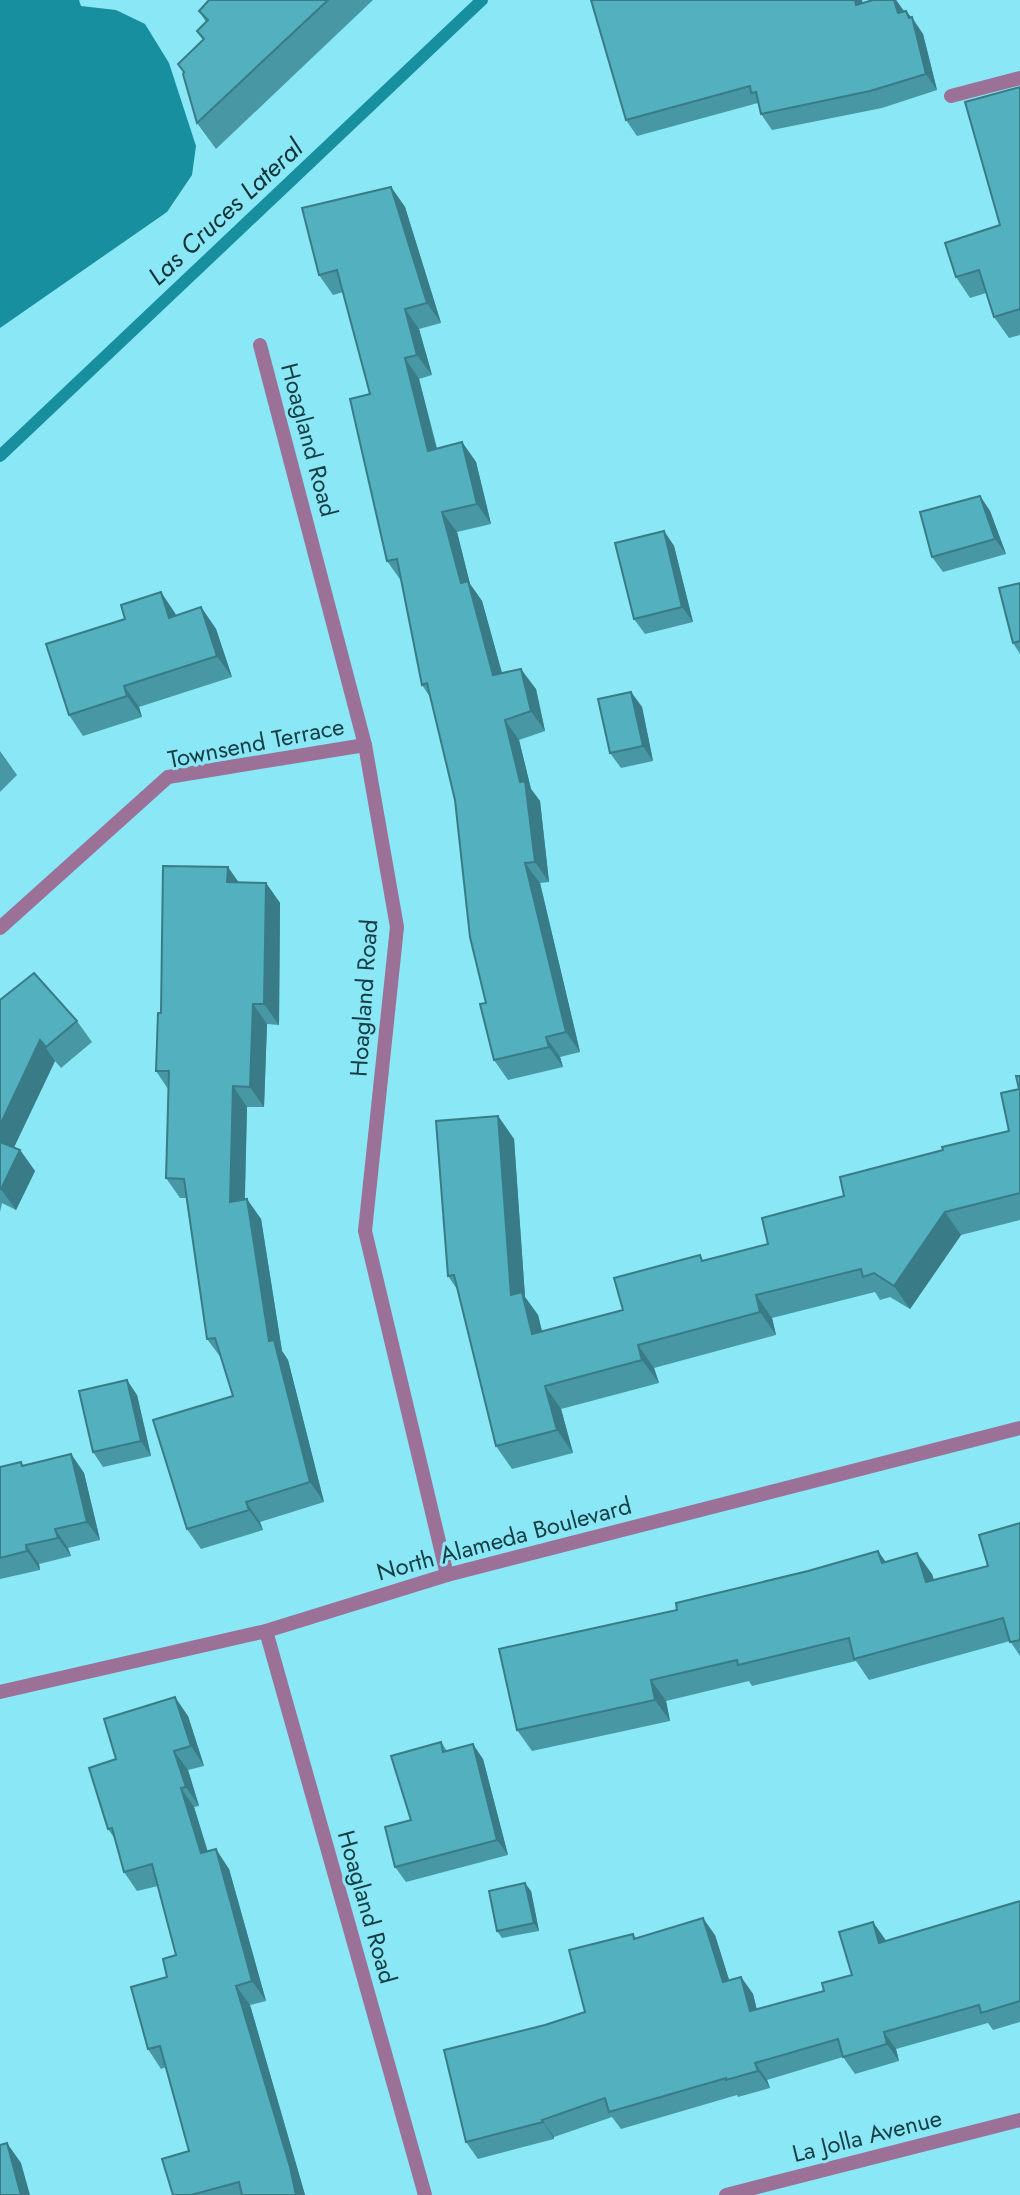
<svg xmlns="http://www.w3.org/2000/svg" width="1020" height="2195" viewBox="0 0 1020 2195" font-family="Jost,sans-serif">
  <style>
    .water { fill: #188f9f }
    .lines { fill: none; stroke-linecap: round; stroke-linejoin: round }
    .stream { stroke: #188f9f; stroke-width: 12 }
    .service { stroke: #9b7197; stroke-width: 14 }
    .minor { stroke: #9b7197; stroke-width: 14 }
    .tertiary { stroke: #9b7197; stroke-width: 14 }
    .wall { fill: #4797a4 }
    .shaded-wall { fill: #397b86 }
    .building { fill: #52b0bf; stroke: #397b86; stroke-width: 2 }
    .labels { text-anchor: middle; stroke-width: 6; stroke-linejoin: round; paint-order: stroke }
    .street-label { font-size: 24px; fill: #153d43; stroke: #8ae7f6 }
    .water-label { font-size: 26px; font-style: italic; fill: #103136; stroke: #8ae7f6 }
  </style>
  <rect width="100%" height="100%" fill="#8ae7f6"/>
  <!-- water -->
  <path class="water" d="M 0,0 L 79,0 L 81,6 L 116,10 L 145,24 L 169,63 L 196,146 L 192,175 L 167,212 L 0,328 Z"/>
  <g class="lines">
    <!-- stream -->
    <path class="stream" d="M 0,456 L 482,0"/>
    <!-- service -->
    <path class="service" d="M 951,96 L 1020,78"/>
    <!-- minor -->
    <g class="minor">
      <path d="M 260,345 L 365,745 L 397,927 L 365,1231 L 447,1575"/>
      <path d="M 0,928 L 168,777 L 365,745"/>
      <path d="M 726,2195 L 1020,2120"/>
    </g>
    <!-- tertiary -->
    <g class="tertiary">
      <path d="M 266,1631 L 425,2195"/>
      <path d="M 0,1692 L 266,1631 L 447,1575 L 1020,1428"/>
    </g>
  </g>
  <!-- wall -->
  <g class="wall">
    <path d="M 209,0 L 373,0 L 216,149 L 197,123 L 184,73 L 178,64 L 203,40 L 197,31 L 206,22 L 199,11 Z"/>
    <path d="M 873,0 L 896,0 L 904,12 L 906,11 L 911,17 L 912,17 L 923,34 L 937,90 L 882,108 L 772,130 L 761,114 L 758,103 L 637,136 L 626,120 L 863,3 Z"/>
    <path d="M 1020,87 L 1020,335 L 1009,338 L 994,317 L 986,293 L 970,298 L 956,277 L 1000,225 Z"/>
    <path d="M 391,187 L 405,207 L 441,323 L 419,329 L 432,375 L 419,379 L 437,448 L 462,442 L 476,462 L 491,524 L 457,532 L 470,584 L 482,601 L 502,673 L 536,689 L 545,731 L 519,740 L 531,789 L 540,801 L 549,882 L 540,883 L 580,1052 L 560,1057 L 563,1067 L 508,1080 L 494,1060 L 455,800 L 430,697 L 422,685 L 402,582 L 387,561 L 370,394 L 343,292 L 333,295 L 319,275 Z"/>
    <path d="M 980,496 L 990,511 L 1006,554 L 943,572 L 932,557 Z"/>
    <path d="M 664,531 L 674,546 L 693,622 L 645,634 L 634,619 Z"/>
    <path d="M 1020,583 L 1020,654 L 1013,643 Z"/>
    <path d="M 201,607 L 216,629 L 232,677 L 139,707 L 142,717 L 83,736 L 69,715 L 175,613 L 176,616 Z"/>
    <path d="M 631,692 L 642,707 L 653,761 L 621,768 L 610,753 Z"/>
    <path d="M 0,751 L 17,775 L 0,792 Z"/>
    <path d="M 239,883 L 266,883 L 280,903 L 279,1025 L 267,1024 L 264,1107 L 247,1107 L 245,1199 L 261,1219 L 282,1351 L 288,1360 L 324,1502 L 260,1522 L 263,1530 L 201,1549 L 187,1529 L 233,1396 L 222,1359 L 207,1339 L 186,1198 L 180,1198 L 166,1178 L 168,1089 L 156,1071 L 161,1013 Z"/>
    <path d="M 0,1000 L 77,1021 L 92,1042 L 61,1068 L 55,1061 L 14,1147 L 20,1150 L 35,1171 L 16,1210 L 2,1203 L 0,1212 Z"/>
    <path d="M 1020,1076 L 1020,1220 L 961,1235 L 910,1309 L 890,1297 L 880,1300 L 875,1292 L 772,1318 L 776,1335 L 654,1368 L 659,1383 L 561,1409 L 573,1453 L 512,1469 L 496,1446 L 457,1289 L 448,1276 L 498,1116 L 514,1139 L 525,1297 L 538,1315 L 542,1331 L 623,1310 L 705,1261 L 768,1244 L 844,1196 L 943,1150 L 1009,1131 L 1019,1089 Z"/>
    <path d="M 137,1395 L 151,1456 L 103,1467 L 93,1452 Z"/>
    <path d="M 71,1454 L 84,1473 L 100,1540 L 68,1548 L 71,1556 L 39,1564 L 40,1570 L 0,1579 L 0,1467 L 24,1466 Z"/>
    <path d="M 1020,1523 L 1020,1656 L 1010,1641 L 869,1680 L 856,1661 L 752,1686 L 749,1681 L 666,1701 L 670,1721 L 532,1751 L 517,1730 L 677,1610 L 886,1562 L 932,1574 L 934,1580 L 988,1566 Z"/>
    <path d="M 188,1716 L 204,1766 L 188,1770 L 199,1806 L 194,1807 L 208,1852 L 229,1869 L 266,2001 L 250,2005 L 305,2195 L 173,2195 L 189,2151 L 166,2067 L 161,2069 L 148,2049 L 167,1977 L 176,1955 L 158,1886 L 137,1891 L 124,1872 L 115,1839 L 108,1829 L 116,1759 Z"/>
    <path d="M 441,1742 L 447,1751 L 483,1759 L 508,1855 L 406,1882 L 395,1867 L 411,1820 Z"/>
    <path d="M 531,1891 L 539,1931 L 502,1938 L 497,1931 Z"/>
    <path d="M 1020,1901 L 1020,2022 L 993,2030 L 988,2023 L 896,2049 L 899,2061 L 855,2074 L 843,2057 L 767,2080 L 770,2088 L 738,2097 L 737,2095 L 621,2129 L 612,2117 L 554,2137 L 554,2139 L 478,2159 L 466,2142 L 545,2025 L 585,2012 L 633,1934 L 636,1938 L 715,1935 L 729,1980 L 741,1977 L 753,1994 L 757,2010 L 824,1991 L 852,1975 L 885,1939 L 886,1941 Z"/>
  </g>
  <!-- shaded-wall -->
  <g class="shaded-wall">
    <path d="M 855,0 L 862,0 L 868,22 L 856,5 Z"/>
    <path d="M 894,0 L 896,0 L 904,11 L 909,29 L 898,13 Z"/>
    <path d="M 906,11 L 923,34 L 937,90 L 926,74 Z"/>
    <path d="M 391,187 L 405,207 L 441,323 L 427,303 Z"/>
    <path d="M 405,309 L 419,329 L 432,375 L 417,355 Z"/>
    <path d="M 405,358 L 419,379 L 442,471 L 428,451 Z"/>
    <path d="M 462,442 L 476,462 L 491,524 L 477,504 Z"/>
    <path d="M 980,496 L 990,511 L 1006,554 L 995,539 Z"/>
    <path d="M 442,512 L 457,532 L 470,584 L 482,601 L 508,695 L 493,675 L 461,583 Z"/>
    <path d="M 664,531 L 674,546 L 693,622 L 682,607 Z"/>
    <path d="M 161,592 L 175,613 L 184,639 L 169,618 Z"/>
    <path d="M 201,607 L 216,629 L 232,677 L 217,656 Z"/>
    <path d="M 521,669 L 536,689 L 545,731 L 531,711 Z"/>
    <path d="M 124,686 L 139,707 L 142,717 L 127,696 Z"/>
    <path d="M 631,692 L 642,707 L 653,761 L 643,746 Z"/>
    <path d="M 505,720 L 519,740 L 531,789 L 540,801 L 549,882 L 535,862 L 520,782 Z"/>
    <path d="M 525,863 L 540,883 L 580,1052 L 566,1032 Z"/>
    <path d="M 228,867 L 242,887 L 227,882 Z"/>
    <path d="M 266,883 L 280,903 L 279,1025 L 264,1004 Z"/>
    <path d="M 253,1004 L 267,1024 L 264,1107 L 250,1087 Z"/>
    <path d="M 546,1037 L 560,1057 L 563,1067 L 549,1047 Z"/>
    <path d="M 40,1040 L 55,1061 L 8,1160 L 0,1149 L 0,1125 Z"/>
    <path d="M 233,1086 L 247,1107 L 244,1222 L 230,1202 Z"/>
    <path d="M 498,1116 L 514,1139 L 525,1297 L 538,1315 L 548,1357 L 532,1334 L 511,1295 Z"/>
    <path d="M 20,1150 L 35,1171 L 16,1210 L 1,1189 Z"/>
    <path d="M 247,1199 L 261,1219 L 282,1351 L 288,1360 L 324,1502 L 310,1482 L 269,1341 Z"/>
    <path d="M 945,1212 L 961,1235 L 910,1309 L 894,1286 Z"/>
    <path d="M 756,1295 L 772,1318 L 776,1335 L 760,1312 Z"/>
    <path d="M 638,1345 L 654,1368 L 659,1383 L 642,1360 Z"/>
    <path d="M 127,1380 L 137,1395 L 151,1456 L 141,1441 Z"/>
    <path d="M 545,1386 L 561,1409 L 573,1453 L 557,1430 Z"/>
    <path d="M 71,1454 L 84,1473 L 100,1540 L 87,1522 Z"/>
    <path d="M 246,1502 L 260,1522 L 263,1530 L 249,1510 Z"/>
    <path d="M 55,1529 L 68,1548 L 71,1556 L 58,1538 Z"/>
    <path d="M 26,1545 L 39,1564 L 40,1570 L 27,1551 Z"/>
    <path d="M 878,1551 L 893,1572 L 882,1563 Z"/>
    <path d="M 917,1553 L 932,1574 L 940,1603 L 926,1582 Z"/>
    <path d="M 651,1680 L 666,1701 L 670,1721 L 655,1700 Z"/>
    <path d="M 175,1697 L 188,1716 L 204,1766 L 191,1746 Z"/>
    <path d="M 473,1744 L 483,1759 L 508,1855 L 497,1840 Z"/>
    <path d="M 174,1751 L 188,1770 L 199,1806 L 186,1787 Z"/>
    <path d="M 181,1788 L 194,1807 L 214,1873 L 201,1853 Z"/>
    <path d="M 216,1849 L 229,1869 L 266,2001 L 252,1981 Z"/>
    <path d="M 525,1883 L 531,1891 L 539,1931 L 534,1923 Z"/>
    <path d="M 703,1918 L 715,1935 L 735,1999 L 723,1982 Z"/>
    <path d="M 873,1922 L 885,1939 L 891,1960 L 879,1943 Z"/>
    <path d="M 741,1977 L 753,1994 L 761,2028 L 750,2011 Z"/>
    <path d="M 236,1986 L 250,2005 L 305,2195 L 296,2195 Z"/>
    <path d="M 884,2032 L 896,2049 L 899,2061 L 887,2044 Z"/>
    <path d="M 755,2063 L 767,2080 L 770,2088 L 758,2071 Z"/>
    <path d="M 542,2120 L 554,2137 L 554,2139 L 543,2122 Z"/>
    <path d="M 7,2143 L 21,2163 L 30,2195 L 21,2195 Z"/>
  </g>
  <!-- building -->
  <g class="building">
    <path d="M 209,0 L 328,0 L 197,123 L 183,74 L 184,72 L 178,64 L 204,39 L 197,31 L 208,20 L 199,11 Z"/>
    <path d="M 591,0 L 855,0 L 856,5 L 873,0 L 894,0 L 898,13 L 906,11 L 909,18 L 912,17 L 926,74 L 870,91 L 761,114 L 756,92 L 751,93 L 750,86 L 626,120 Z"/>
    <path d="M 1020,87 L 1020,309 L 994,317 L 979,270 L 956,277 L 945,243 L 1000,225 L 965,102 Z"/>
    <path d="M 391,187 L 427,303 L 405,309 L 417,355 L 405,358 L 428,451 L 462,442 L 477,504 L 442,512 L 461,583 L 468,581 L 493,675 L 521,669 L 531,711 L 505,720 L 520,782 L 525,781 L 535,862 L 525,863 L 566,1032 L 546,1037 L 549,1047 L 494,1060 L 480,1004 L 486,1003 L 470,937 L 455,800 L 427,683 L 422,685 L 397,559 L 387,561 L 350,399 L 370,394 L 337,270 L 319,275 L 302,208 Z"/>
    <path d="M 980,496 L 995,539 L 932,557 L 920,512 Z"/>
    <path d="M 664,531 L 682,607 L 634,619 L 615,543 Z"/>
    <path d="M 1020,583 L 1020,641 L 1013,643 L 999,588 Z"/>
    <path d="M 161,592 L 169,618 L 201,607 L 217,656 L 124,686 L 127,696 L 69,715 L 46,644 L 125,619 L 121,605 Z"/>
    <path d="M 631,692 L 643,746 L 610,753 L 598,699 Z"/>
    <path d="M 163,866 L 228,867 L 227,882 L 266,883 L 264,1004 L 253,1004 L 250,1087 L 233,1086 L 230,1202 L 247,1199 L 269,1341 L 274,1340 L 310,1482 L 246,1502 L 249,1510 L 187,1529 L 153,1420 L 233,1396 L 215,1338 L 207,1339 L 184,1179 L 166,1178 L 169,1071 L 156,1071 L 158,1013 L 161,1013 Z"/>
    <path d="M 34,973 L 77,1021 L 46,1047 L 40,1040 L 0,1125 L 0,1000 Z"/>
    <path d="M 1016,1076 L 1020,1076 L 1020,1193 L 945,1212 L 894,1286 L 874,1273 L 863,1277 L 861,1269 L 756,1295 L 760,1312 L 638,1345 L 642,1360 L 545,1386 L 557,1430 L 496,1446 L 454,1275 L 448,1276 L 436,1121 L 498,1116 L 511,1295 L 522,1292 L 532,1334 L 623,1310 L 614,1278 L 700,1255 L 702,1261 L 768,1244 L 762,1218 L 844,1196 L 840,1177 L 943,1150 L 942,1147 L 1009,1131 L 1001,1093 L 1019,1089 Z"/>
    <path d="M 0,1142 L 20,1150 L 1,1189 L 0,1188 Z"/>
    <path d="M 127,1380 L 141,1441 L 93,1452 L 79,1391 Z"/>
    <path d="M 71,1454 L 87,1522 L 55,1529 L 58,1538 L 26,1545 L 27,1551 L 0,1558 L 0,1467 L 21,1462 L 22,1466 Z"/>
    <path d="M 1020,1523 L 1020,1640 L 1010,1642 L 1003,1618 L 854,1659 L 849,1638 L 738,1665 L 737,1660 L 651,1680 L 655,1700 L 517,1730 L 499,1649 L 677,1610 L 676,1603 L 808,1571 L 878,1551 L 882,1563 L 917,1553 L 926,1582 L 988,1566 L 979,1535 Z"/>
    <path d="M 175,1697 L 191,1746 L 174,1751 L 186,1787 L 181,1788 L 201,1853 L 216,1849 L 252,1981 L 236,1986 L 290,2167 L 296,2195 L 242,2195 L 239,2182 L 191,2195 L 173,2195 L 162,2159 L 189,2151 L 160,2046 L 148,2049 L 131,1987 L 167,1977 L 163,1959 L 176,1955 L 152,1864 L 124,1872 L 112,1828 L 108,1829 L 89,1768 L 116,1759 L 104,1719 Z"/>
    <path d="M 441,1742 L 443,1752 L 473,1744 L 497,1840 L 395,1867 L 385,1827 L 411,1820 L 391,1756 Z"/>
    <path d="M 525,1883 L 534,1923 L 497,1931 L 489,1891 Z"/>
    <path d="M 1020,1901 L 1020,2001 L 981,2013 L 979,2005 L 884,2032 L 887,2044 L 843,2057 L 838,2039 L 755,2063 L 758,2071 L 726,2080 L 726,2078 L 609,2112 L 605,2098 L 542,2120 L 543,2122 L 466,2142 L 444,2050 L 545,2025 L 585,2012 L 569,1950 L 633,1934 L 634,1939 L 703,1918 L 723,1982 L 741,1977 L 750,2011 L 824,1991 L 822,1983 L 852,1975 L 839,1932 L 873,1922 L 879,1943 Z"/>
    <path d="M 7,2143 L 21,2195 L 0,2195 L 0,2145 Z"/>
  </g>
  <g class="labels">
    <!-- street labels -->
    <g class="street-label">
      <text transform="translate(309 440) rotate(75)" y="8">Hoagland Road</text>
      <text transform="translate(256 743) rotate(-11)" y="8">Townsend Terrace</text>
      <text transform="translate(364 998) rotate(-86)" y="8">Hoagland Road</text>
      <text transform="translate(504 1539) rotate(-15)" y="8">North Alameda Boulevard</text>
      <text transform="translate(367 1907) rotate(74)" y="8">Hoagland Road</text>
      <text transform="translate(867 2136) rotate(-14)" y="8">La Jolla Avenue</text>
    </g>
    <!-- water labels -->
    <g class="water-label">
      <text transform="translate(225 212) rotate(-43)" y="9">Las Cruces Lateral</text>
    </g>
  </g>
</svg>
